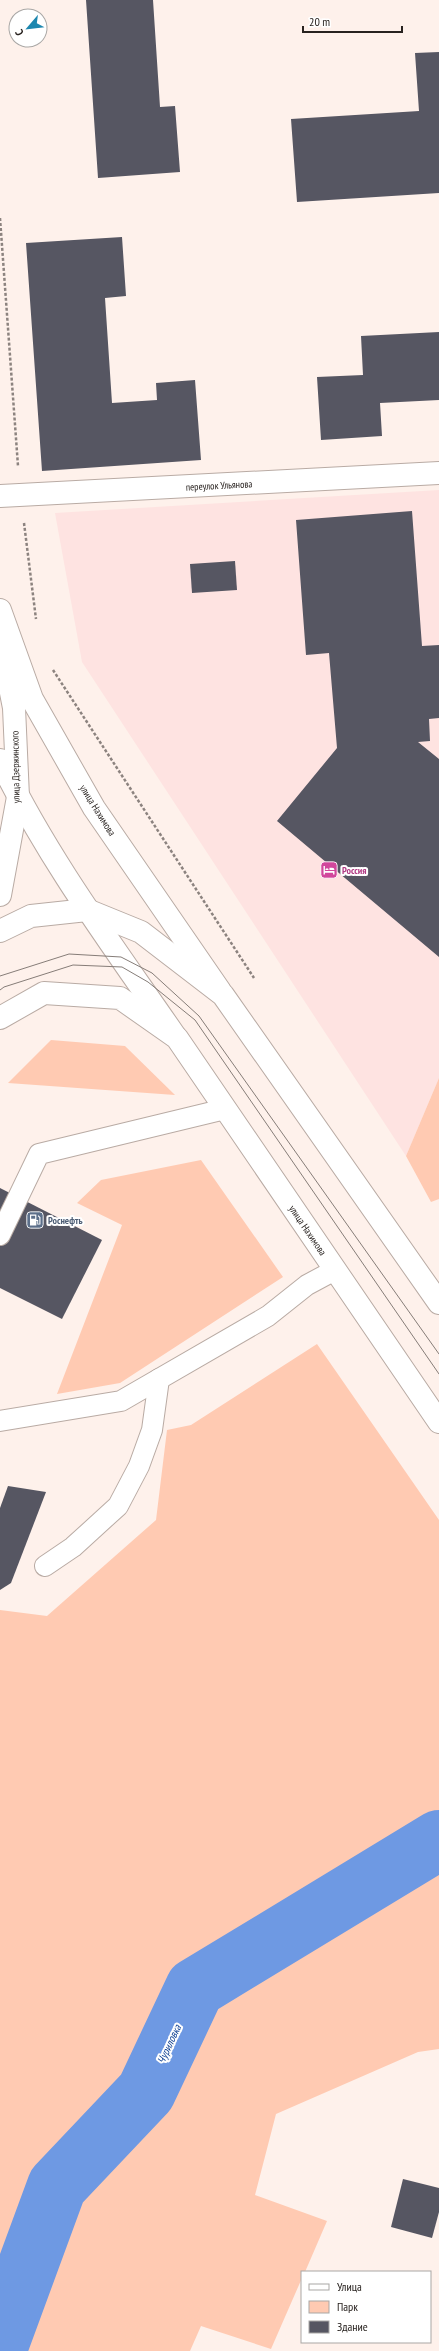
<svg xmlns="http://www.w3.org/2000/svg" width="439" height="2351" viewBox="0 0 439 2351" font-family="'PT Sans Narrow',sans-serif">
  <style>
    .commercial { fill: #fee3e1 }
    .green { fill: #ffcab2 }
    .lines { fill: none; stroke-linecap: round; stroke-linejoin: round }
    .river { stroke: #6e99e3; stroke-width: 60 }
    .building { fill: #565662 }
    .lane-casing { stroke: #b9aba4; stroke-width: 22 }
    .street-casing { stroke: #b9aba4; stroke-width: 24 }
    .secondary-casing { stroke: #b9aba4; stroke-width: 24 }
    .primary-casing { stroke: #b9aba4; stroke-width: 24 }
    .path { stroke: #8c837f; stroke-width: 2.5; stroke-dasharray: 3 2; stroke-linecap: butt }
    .lane { stroke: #fff; stroke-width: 20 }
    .street { stroke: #fff; stroke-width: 22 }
    .secondary { stroke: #fff; stroke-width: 22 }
    .primary { stroke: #fff; stroke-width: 22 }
    .tram { stroke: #867d78; stroke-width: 1 }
    .labels { text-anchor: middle; stroke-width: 4; stroke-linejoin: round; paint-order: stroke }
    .street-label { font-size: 10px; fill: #28221f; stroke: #fff }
    .hotel-label { font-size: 10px; font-weight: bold; fill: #b23c85; stroke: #fff; text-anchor: start }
    .service-label { font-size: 10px; font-weight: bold; fill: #4e5e75; stroke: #fff; text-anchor: start }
    .water-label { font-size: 11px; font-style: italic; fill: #093c90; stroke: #fff }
  </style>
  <rect width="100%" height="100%" fill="#fef1eb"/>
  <!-- commercial -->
  <path class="commercial" d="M 439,490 L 439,1078 L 406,1156 L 82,662 L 55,513 Z"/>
  <!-- green -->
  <g class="green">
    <path d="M 51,1040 L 125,1046 L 175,1095 L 8,1083 Z"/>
    <path d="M 439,1078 L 439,1199 L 431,1202 L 406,1156 Z"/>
    <path d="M 201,1160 L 283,1277 L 120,1383 L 57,1394 L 122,1225 L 77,1203 L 101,1180 Z"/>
    <path d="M 317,1344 L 439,1520 L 439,2049 L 418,2052 L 276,2114 L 255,2195 L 327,2221 L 305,2272 L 302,2272 L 302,2278 L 271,2349 L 201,2326 L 190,2351 L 0,2351 L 0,1610 L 47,1616 L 156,1520 L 167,1430 L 191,1425 Z"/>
  </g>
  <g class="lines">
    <!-- river -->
    <path class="river" d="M 0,2341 L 57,2186 L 146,2092 L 195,1988 L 439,1840"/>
  </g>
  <!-- building -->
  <g class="building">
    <path d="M 86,0 L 153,0 L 160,107 L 175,106 L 180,172 L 98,178 Z"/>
    <path d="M 439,52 L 439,193 L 297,202 L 291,119 L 419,111 L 415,53 Z"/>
    <path d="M 122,237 L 126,296 L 105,298 L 112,403 L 157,400 L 156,383 L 195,380 L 201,460 L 42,471 L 26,243 Z"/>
    <path d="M 439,332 L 439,400 L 380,403 L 382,436 L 321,440 L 317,377 L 363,375 L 361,336 Z"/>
    <path d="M 412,511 L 422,646 L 439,645 L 439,718 L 429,719 L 430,741 L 418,742 L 439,759 L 439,957 L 277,821 L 337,748 L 329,653 L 306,655 L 296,520 Z"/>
    <path d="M 235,561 L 237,590 L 192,593 L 190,564 Z"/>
    <path d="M 0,1188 L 102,1240 L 62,1319 L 0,1288 Z"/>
    <path d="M 8,1486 L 46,1492 L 11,1583 L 0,1590 L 0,1508 Z"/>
    <path d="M 403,2179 L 439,2188 L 439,2212 L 432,2238 L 391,2227 Z"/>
  </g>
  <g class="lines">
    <defs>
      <g id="lane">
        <path d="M 0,1235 L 39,1154 L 225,1109"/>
        <path d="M 0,1421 L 121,1401 L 268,1316 L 307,1285 L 335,1270"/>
        <path d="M 45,1566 L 73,1547 L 118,1506 L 139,1466 L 152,1430 L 159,1379"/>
      </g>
      <path id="street" d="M 0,496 L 439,473"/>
      <g id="secondary">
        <path d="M 0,610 L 32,699 L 94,808 L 220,991"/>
        <path d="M 0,760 C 47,858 113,946 175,1036"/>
        <path d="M 0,895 L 18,797 L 14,708 L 2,647"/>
      </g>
      <g id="primary">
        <path d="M 0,931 L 31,916 L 87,910 L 141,932 L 223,995 L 439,1303"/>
        <path d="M 0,1018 L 44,993 L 120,998 L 177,1038 L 439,1422"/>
      </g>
    </defs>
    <!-- lane casing -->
    <use href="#lane" class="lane-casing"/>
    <!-- street casing -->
    <use href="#street" class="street-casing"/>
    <!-- secondary casing -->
    <use href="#secondary" class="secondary-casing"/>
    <!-- primary casing -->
    <use href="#primary" class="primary-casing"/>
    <!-- path -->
    <g class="path">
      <path d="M 0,218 L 18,466"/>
      <path d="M 24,523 L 36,619"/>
      <path d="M 53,670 L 254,978"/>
    </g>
    <!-- lane -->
    <use href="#lane" class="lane"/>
    <!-- street -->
    <use href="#street" class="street"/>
    <!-- secondary -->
    <use href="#secondary" class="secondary"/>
    <!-- primary -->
    <use href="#primary" class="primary"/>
    <!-- tram -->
    <g class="tram">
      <path d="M 0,976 L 69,954 L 121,957 L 152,973 L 199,1016 L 439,1354"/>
      <path d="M 0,990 L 4,987 L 73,965 L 122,967 L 148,982 L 195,1020 L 439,1374"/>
    </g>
  </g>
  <!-- icons -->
  <defs>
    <symbol id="hotel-square" viewBox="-11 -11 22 22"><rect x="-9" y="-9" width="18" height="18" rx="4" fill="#d1479c" stroke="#fff"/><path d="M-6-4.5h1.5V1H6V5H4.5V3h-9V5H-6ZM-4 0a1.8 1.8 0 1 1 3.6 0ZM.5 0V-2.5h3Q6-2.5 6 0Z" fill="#fff"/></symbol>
    <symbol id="fuel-square" viewBox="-11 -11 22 22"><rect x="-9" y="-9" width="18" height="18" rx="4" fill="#5c6f8a" stroke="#fff"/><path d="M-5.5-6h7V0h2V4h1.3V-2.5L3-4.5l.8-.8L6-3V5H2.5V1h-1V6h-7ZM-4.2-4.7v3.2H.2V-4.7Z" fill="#fff"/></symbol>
  </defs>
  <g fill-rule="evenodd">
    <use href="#hotel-square" x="319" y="860" width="20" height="20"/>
    <use href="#fuel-square" x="25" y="1210" width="20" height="20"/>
  </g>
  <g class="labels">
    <!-- street labels -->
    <g class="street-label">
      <text transform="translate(219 485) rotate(-3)" y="4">переулок Ульянова</text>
      <text transform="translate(15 767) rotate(-91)" y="4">улица Дзержинского</text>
      <text transform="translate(98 810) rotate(58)" y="4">улица Нахимова</text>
      <text transform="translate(308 1230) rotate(56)" y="4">улица Нахимова</text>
    </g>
    <!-- hotel labels -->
    <g class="hotel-label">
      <text x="342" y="874">Россия</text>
    </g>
    <!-- service labels -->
    <g class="service-label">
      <text x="48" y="1224">Роснефть</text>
    </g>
    <!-- water labels -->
    <g class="water-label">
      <text transform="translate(169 2044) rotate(-65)" y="4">Чуриловка</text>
    </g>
  </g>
  <!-- legend -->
  <rect x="301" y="2271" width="130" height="72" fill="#ffffff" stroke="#a9a7a5"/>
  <rect x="309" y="2284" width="20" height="6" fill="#ffffff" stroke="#a9a7a5"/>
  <text x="337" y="2291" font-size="12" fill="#28221f">Улица</text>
  <rect x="309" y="2301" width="20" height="12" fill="#ffcab2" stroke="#a9a7a5"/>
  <text x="337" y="2311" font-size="12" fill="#28221f">Парк</text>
  <rect x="309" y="2321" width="20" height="12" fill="#565662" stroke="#a9a7a5"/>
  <text x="337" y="2331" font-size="12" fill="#28221f">Здание</text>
  <!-- north arrow -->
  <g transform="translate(28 28) rotate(242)"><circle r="19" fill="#ffffff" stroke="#a9a7a5"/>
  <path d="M0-3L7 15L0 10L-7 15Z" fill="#1d87af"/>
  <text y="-6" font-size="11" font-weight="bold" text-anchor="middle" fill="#28221f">С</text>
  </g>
  <!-- scale -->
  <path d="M303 26v6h99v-6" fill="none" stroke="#28221f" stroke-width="2"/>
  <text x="309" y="26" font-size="12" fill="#28221f" stroke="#ffffff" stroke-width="3" paint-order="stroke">20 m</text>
</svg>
